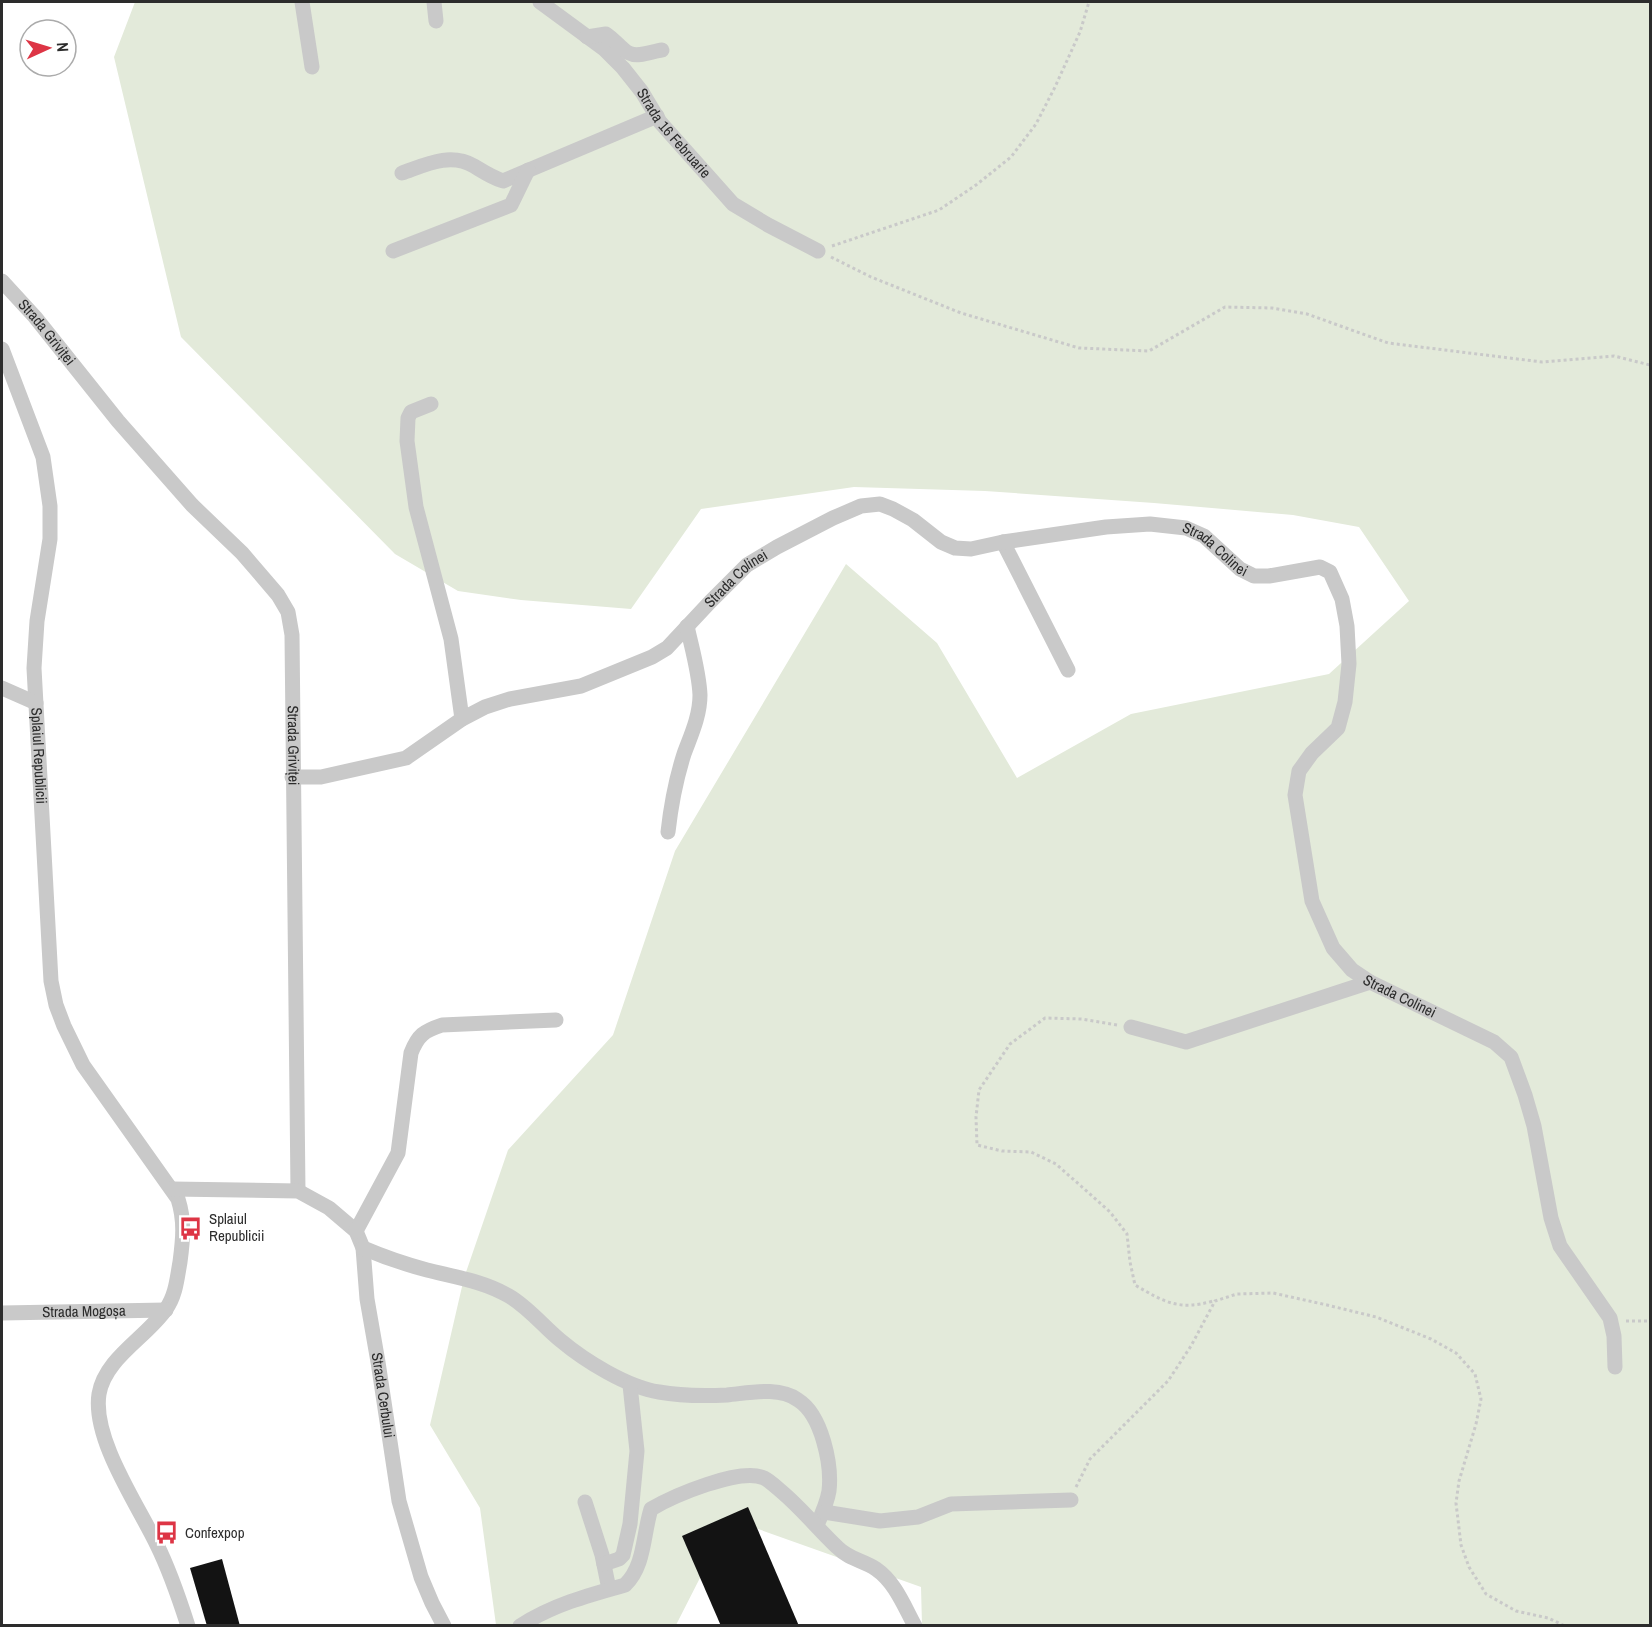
<svg xmlns="http://www.w3.org/2000/svg" width="1652" height="1627" viewBox="0 0 1652 1627" font-family="'Archivo Narrow',sans-serif">
  <style>
    .green { fill: #e3eada }
    .building { fill: #131313 }
    .lines { fill: none; stroke-linecap: round; stroke-linejoin: round }
    .path { stroke: #c9c9c9; stroke-width: 3; stroke-dasharray: 3 3; stroke-linecap: butt }
    .minor { stroke: #c9c9c9; stroke-width: 15 }
    .labels { text-anchor: middle; stroke-width: 6; stroke-linejoin: round; paint-order: stroke }
    .street-label { font-size: 15px; fill: #2c2c2c; stroke: #fff }
    .poi-label { font-size: 15px; fill: #2c2c2c; stroke: #fff; text-anchor: start }
  </style>
  <rect width="100%" height="100%" fill="#fff"/>
  <!-- green -->
  <path class="green" d="M 135,2 L 1650,2 L 1650,1625 L 922,1625 L 921,1587 L 730,1519 L 676,1625 L 496,1625 L 480,1508 L 430,1425 L 464,1278 L 508,1150 L 613,1035 L 675,851 L 846,564 L 937,643 L 1017,778 L 1131,714 L 1329,674 L 1409,601 L 1359,527 L 1293,515 L 1154,503 L 985,491 L 854,487 L 701,509 L 631,609 L 521,600 L 458,591 L 395,554 L 181,337 L 114,57 Z"/>
  <!-- building -->
  <g class="building">
    <path d="M 748,1507 L 799,1626 L 721,1626 L 682,1536 Z"/>
    <path d="M 222,1559 L 240,1626 L 207,1626 L 190,1568 Z"/>
  </g>
  <g class="lines">
    <!-- path -->
    <g class="path">
      <path d="M 832,246 L 939,210 L 976,185 L 1011,157 L 1036,124 L 1055,87 L 1080,32 L 1089,2"/>
      <path d="M 831,257 L 871,277 L 961,313 L 1079,348 L 1149,351 L 1225,307 L 1272,308 L 1307,314 L 1388,343 L 1542,362 L 1614,356 L 1650,365"/>
      <path d="M 1117,1025 L 1082,1019 L 1045,1018 L 1010,1044 L 979,1090 L 976,1117 L 977,1145 L 1002,1151 L 1031,1152 L 1056,1164 L 1082,1187 L 1110,1212 L 1127,1234 L 1130,1262 L 1135,1285 C 1164,1302 1179,1311 1213,1301"/>
      <path d="M 1626,1321 L 1650,1321"/>
      <path d="M 1076,1487 L 1090,1459 L 1168,1381 L 1191,1346 L 1215,1301 L 1237,1294 L 1273,1293 L 1327,1305 L 1376,1317 L 1431,1339 L 1456,1353 L 1475,1374 L 1481,1399 L 1476,1424 L 1459,1481 L 1456,1503 L 1461,1545 L 1469,1567 L 1486,1594 L 1516,1611 L 1548,1618 L 1565,1626"/>
    </g>
    <!-- minor -->
    <g class="minor">
      <path d="M 302,2 L 312,67"/>
      <path d="M 434,2 L 436,21"/>
      <path id="s1" d="M 540,2 L 604,49 L 623,68 L 642,92 L 660,122 L 733,204 L 768,225 L 818,251"/>
      <path d="M 587,37 L 606,34 C 614,39 623,51 629,53 C 638,58 653,51 662,50"/>
      <path d="M 402,173 C 425,165 450,152 474,166 C 484,172 491,177 503,181 L 657,116"/>
      <path d="M 393,251 L 511,205 L 528,170"/>
      <path id="s2" d="M 2,281 L 35,317 L 118,421 L 192,505 L 242,553 L 278,595 L 288,612 L 292,635 L 298,1191"/>
      <path id="s3" d="M 2,349 L 43,457 L 50,506 L 50,539 L 37,621 L 34,668 L 51,981 L 56,1005 L 64,1026 L 83,1065 L 178,1199 C 185,1221 183,1239 180,1262 C 177,1278 176,1295 166,1309 C 147,1337 105,1358 99,1394 C 92,1439 138,1505 157,1545 C 170,1571 179,1598 188,1626"/>
      <path d="M 431,404 L 411,412 L 408,418 L 407,441 L 416,507 L 451,639 L 462,719"/>
      <path d="M 1003,542 L 1068,670"/>
      <path d="M 2,688 L 36,703"/>
      <path id="s4" d="M 292,777 L 321,777 L 406,758 L 462,719 L 485,707 L 510,699 L 581,686 L 652,657 L 667,648 L 710,602 L 747,565 L 777,547 L 833,518 L 861,506 L 880,504 L 893,509 L 913,520 L 941,542 L 955,548 L 971,549 L 1003,542 L 1106,527 L 1150,524 L 1186,528 L 1204,536 L 1240,569 L 1254,576 L 1269,576 L 1320,567 L 1330,572 L 1342,599 L 1347,626 L 1349,664 L 1345,702 L 1338,728 L 1312,753 L 1299,771 L 1295,795 L 1312,901 L 1333,948 L 1352,970 L 1370,982 L 1494,1042 L 1511,1057 L 1525,1095 L 1534,1126 L 1551,1218 L 1560,1246 L 1610,1318 L 1614,1336 L 1615,1367"/>
      <path d="M 668,832 C 671,805 676,779 684,754 C 691,735 700,716 700,695 C 699,672 692,649 687,626"/>
      <path d="M 1131,1027 L 1186,1042 L 1370,982"/>
      <path id="s5" d="M 172,1189 L 298,1191 L 329,1208 L 356,1231 L 363,1248 L 367,1299 L 378,1362 L 399,1501 L 421,1577 L 432,1603 L 444,1626"/>
      <path d="M 356,1231 L 398,1153 L 411,1053 C 418,1035 424,1031 442,1025 L 556,1020"/>
      <path d="M 363,1248 C 384,1257 404,1264 427,1270 C 455,1277 483,1281 509,1296 C 528,1307 543,1326 560,1340 C 585,1361 627,1387 659,1392 C 681,1396 705,1396 727,1395 C 749,1393 779,1386 798,1400 C 822,1415 832,1465 829,1491 C 827,1503 822,1514 817,1525"/>
      <path id="s6" d="M 2,1313 L 166,1310"/>
      <path d="M 585,1502 L 602,1555 L 609,1589"/>
      <path d="M 824,1512 L 880,1521 L 918,1517 L 951,1504 L 1071,1500"/>
      <path d="M 604,1564 L 619,1559 L 623,1555 L 630,1524 L 637,1451 L 630,1385"/>
      <path d="M 520,1626 C 552,1605 589,1595 625,1585 C 645,1566 643,1534 651,1509 C 673,1496 740,1467 764,1478 C 770,1481 776,1487 782,1492 C 802,1509 818,1529 837,1547 C 850,1560 863,1560 876,1569 C 895,1582 904,1606 915,1626"/>
    </g>
  </g>
  <!-- icons -->
  <defs>
    <symbol id="bus-bare" viewBox="-9 -9 18 18"><path d="M-5-6H5V4H4V6H2V4H-2V6H-4V4H-5ZM-3.5-4V0h7V-4ZM-3.5 1.2v1.5H-2V1.2ZM2 1.2v1.5H3.5V1.2Z" fill="#dd3545" stroke="#fff" stroke-width="2.5" paint-order="stroke"/></symbol>
  </defs>
  <g fill-rule="evenodd">
    <use href="#bus-bare" x="174" y="1212" width="33" height="33"/>
    <use href="#bus-bare" x="150" y="1516" width="33" height="33"/>
  </g>
  <g class="labels">
    <!-- street labels -->
    <g class="street-label">
      <text dy="5" stroke="none"><textPath href="#s1" startOffset="189">Strada 16 Februarie</textPath></text>
      <text dy="5" stroke="none"><textPath href="#s2" startOffset="68">Strada Griviței</textPath></text>
      <text dy="5" stroke="none"><textPath href="#s4" startOffset="1023">Strada Colinei</textPath></text>
      <text dy="5" stroke="none"><textPath href="#s4" startOffset="501">Strada Colinei</textPath></text>
      <text dy="5" stroke="none"><textPath href="#s2" startOffset="572">Strada Griviței</textPath></text>
      <text dy="5" stroke="none"><textPath href="#s3" startOffset="416">Splaiul Republicii</textPath></text>
      <text dy="5" stroke="none"><textPath href="#s4" startOffset="1634">Strada Colinei</textPath></text>
      <text dy="5" stroke="none"><textPath href="#s6" startOffset="82">Strada Mogoșa</textPath></text>
      <text dy="5" stroke="none"><textPath href="#s5" startOffset="364">Strada Cerbului</textPath></text>
    </g>
    <!-- poi labels -->
    <g class="poi-label">
      <text x="209" y="1224">Splaiul<tspan x="209" dy="17">Republicii</tspan></text>
      <text x="185" y="1538">Confexpop</text>
    </g>
  </g>
  <!-- border -->
  <rect width="1652" height="1627" fill="none" stroke="#2c2c2c" stroke-width="6"/>
  <!-- north arrow -->
  <g transform="translate(48 48) rotate(86)"><circle r="28" fill="#ffffff" stroke="#ababab" stroke-width="1.5"/>
  <path d="M0-4.5L10 22L0 15L-10 22Z" fill="#dd3545"/>
  <text y="-9" font-size="16" font-weight="bold" text-anchor="middle" fill="#2c2c2c">N</text>
  </g>
</svg>
